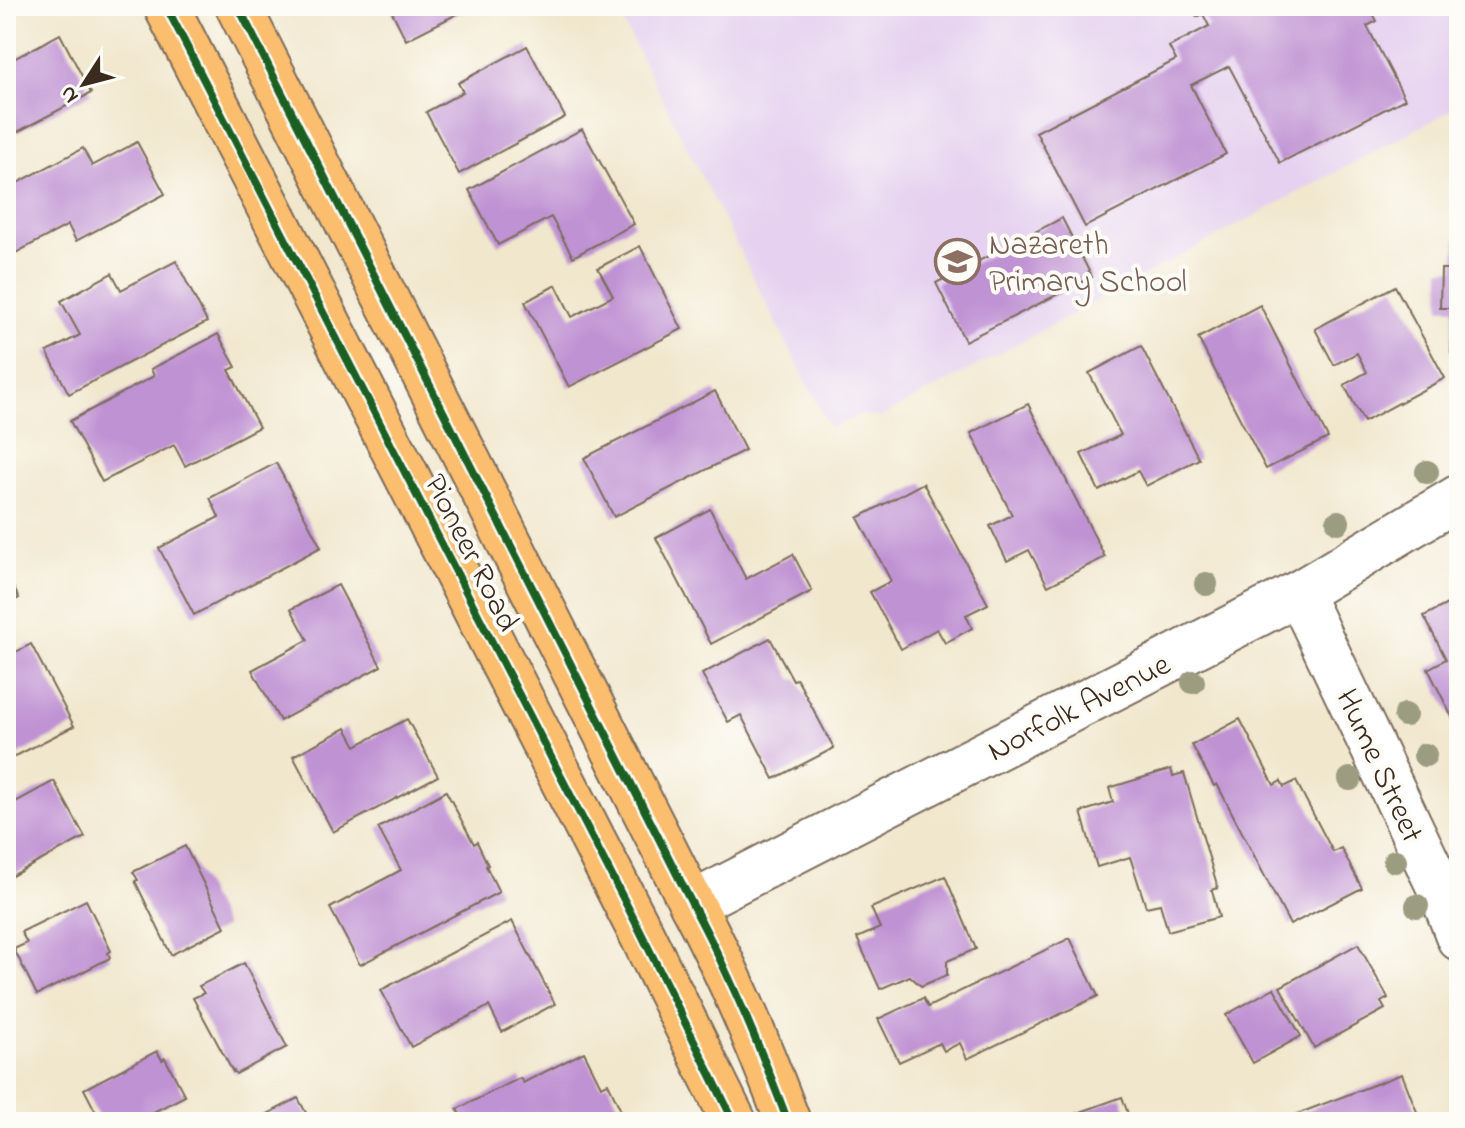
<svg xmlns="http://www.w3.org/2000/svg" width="1465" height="1128" viewBox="0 0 1465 1128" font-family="'Indie Flower',sans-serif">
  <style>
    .built { fill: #e6d2f0 }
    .building { fill: #bf92d3 }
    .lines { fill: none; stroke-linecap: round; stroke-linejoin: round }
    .minor-casing { stroke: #7b6c5b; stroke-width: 48 }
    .major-casing { stroke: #7b6c5b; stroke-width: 48 }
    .minor { stroke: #fff; stroke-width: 44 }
    .major { stroke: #fbbd6e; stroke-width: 44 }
    .cycleway-casing { stroke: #fdfcf7; stroke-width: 13 }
    .cycleway { stroke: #1b5e20; stroke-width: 8 }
    .tree { fill: #9c9c80 }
    .labels { text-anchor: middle; stroke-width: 8; stroke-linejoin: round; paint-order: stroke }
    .education-label { font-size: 32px; fill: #785e54; stroke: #fdfcf7; text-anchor: start }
    .street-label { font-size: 32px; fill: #3b2a1e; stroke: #fdfcf7 }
  </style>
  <rect width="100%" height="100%" fill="#fdfcf7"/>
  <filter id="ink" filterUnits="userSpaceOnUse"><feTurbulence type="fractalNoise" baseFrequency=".0125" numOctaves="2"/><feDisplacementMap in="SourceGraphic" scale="16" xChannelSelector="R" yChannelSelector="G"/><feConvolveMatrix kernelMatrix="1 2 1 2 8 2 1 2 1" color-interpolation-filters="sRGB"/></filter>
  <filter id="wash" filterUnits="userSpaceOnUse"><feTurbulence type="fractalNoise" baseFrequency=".006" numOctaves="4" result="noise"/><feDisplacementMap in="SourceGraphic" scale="32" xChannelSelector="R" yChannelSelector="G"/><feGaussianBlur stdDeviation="1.8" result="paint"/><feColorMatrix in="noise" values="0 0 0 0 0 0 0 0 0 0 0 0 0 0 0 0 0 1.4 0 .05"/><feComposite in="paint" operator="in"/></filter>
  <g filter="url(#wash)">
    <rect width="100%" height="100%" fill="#f1e7cd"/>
    <!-- built -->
    <path class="built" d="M 615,6 L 1459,6 L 1459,106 L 881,417 L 860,415 L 830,428 Z"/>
    <g id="blocks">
      <!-- building -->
      <g class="building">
        <path d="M 389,6 L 473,6 L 406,40 Z"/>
        <path d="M 1191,6 L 1369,6 L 1377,21 L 1367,26 L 1405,99 L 1280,163 L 1229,66 L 1191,85 L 1226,154 L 1085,227 L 1036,132 L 1176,60 L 1169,47 L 1209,26 L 1203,14 L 1197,17 Z"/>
        <path d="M 60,34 L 91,93 L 6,138 L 6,63 Z"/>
        <path d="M 527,46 L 565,117 L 459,174 L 426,112 L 463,92 L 458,83 Z"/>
        <path d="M 582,129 L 634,224 L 573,257 L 551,217 L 498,245 L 469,190 Z"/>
        <path d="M 137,142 L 165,194 L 76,241 L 68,225 L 10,256 L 6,249 L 6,189 L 83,148 L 92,166 Z"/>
        <path d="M 1062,218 L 1092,277 L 965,341 L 936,283 Z"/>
        <path d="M 1457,227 L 1459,227 L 1459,354 L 1451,353 L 1454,308 L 1440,308 L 1441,269 L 1454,269 Z"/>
        <path d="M 640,246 L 682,329 L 569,387 L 525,302 L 556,285 L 572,317 L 613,296 L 598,268 Z"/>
        <path d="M 176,261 L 207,322 L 69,394 L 47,352 L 80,335 L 61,301 L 112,273 L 121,290 Z"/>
        <path d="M 1395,286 L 1445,378 L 1364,422 L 1344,385 L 1367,372 L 1357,353 L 1334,365 L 1315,329 Z"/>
        <path d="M 1260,305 L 1328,438 L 1266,469 L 1198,338 Z"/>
        <path d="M 218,334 L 236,367 L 229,370 L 259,427 L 185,466 L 174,445 L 102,482 L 70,421 L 154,376 L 151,369 Z"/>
        <path d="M 1141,346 L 1199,459 L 1146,486 L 1138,471 L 1099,491 L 1081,454 L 1121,435 L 1089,373 Z"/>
        <path d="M 715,391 L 745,450 L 614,517 L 584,458 Z"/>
        <path d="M 1028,404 L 1105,557 L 1048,586 L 1029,550 L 1007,561 L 990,526 L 1012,515 L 971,433 Z"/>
        <path d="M 276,463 L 321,547 L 194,615 L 159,548 L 219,517 L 210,498 Z"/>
        <path d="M 923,483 L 988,604 L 966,615 L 972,628 L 945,643 L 937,629 L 901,649 L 870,592 L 891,581 L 858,518 Z"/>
        <path d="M 710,509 L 746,579 L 793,554 L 812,591 L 711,644 L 656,538 Z"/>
        <path d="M 6,573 L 19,598 L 6,605 Z"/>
        <path d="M 338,585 L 381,666 L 280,721 L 252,670 L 308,640 L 291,609 Z"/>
        <path d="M 1459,598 L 1459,731 L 1428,669 L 1446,659 L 1424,616 Z"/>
        <path d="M 770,638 L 793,680 L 797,679 L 834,748 L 774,779 L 741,715 L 728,722 L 702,674 Z"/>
        <path d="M 31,644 L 74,726 L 6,761 L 6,657 Z"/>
        <path d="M 407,719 L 438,776 L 333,832 L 293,756 L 346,728 L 356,746 Z"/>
        <path d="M 1240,719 L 1274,785 L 1281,781 L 1284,787 L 1296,781 L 1333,852 L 1341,848 L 1362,888 L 1290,925 L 1217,784 L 1214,786 L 1192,745 Z"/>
        <path d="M 1171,769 L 1173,776 L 1184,773 L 1218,888 L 1212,890 L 1219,917 L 1168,931 L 1160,904 L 1146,907 L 1130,857 L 1097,867 L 1081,812 L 1113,802 L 1109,788 Z"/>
        <path d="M 54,781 L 85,837 L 6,879 L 6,807 Z"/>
        <path d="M 446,791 L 474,844 L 477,842 L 488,865 L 486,866 L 499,892 L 360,965 L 330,908 L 401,870 L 378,828 Z"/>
        <path d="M 185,846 L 225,927 L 171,955 L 135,881 L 138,880 L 133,872 Z"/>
        <path d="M 945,876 L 976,949 L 947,961 L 947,975 L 921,986 L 910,976 L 880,989 L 857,938 L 880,928 L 871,908 Z"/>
        <path d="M 86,900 L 111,951 L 108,953 L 110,958 L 37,995 L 14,949 L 27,943 L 21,932 Z"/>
        <path d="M 512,921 L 555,1004 L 502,1032 L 489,1006 L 411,1047 L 381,990 Z"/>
        <path d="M 1070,938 L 1098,996 L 967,1059 L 960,1043 L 944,1051 L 940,1043 L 899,1062 L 878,1019 L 923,998 L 928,1007 Z"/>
        <path d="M 1358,944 L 1388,998 L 1381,1002 L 1385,1009 L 1314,1048 L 1280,987 Z"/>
        <path d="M 244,963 L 287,1047 L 236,1074 L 234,1071 L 233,1072 L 193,998 L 204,993 L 199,986 Z"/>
        <path d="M 1274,988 L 1301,1036 L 1253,1063 L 1226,1015 Z"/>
        <path d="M 157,1051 L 162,1060 L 165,1058 L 185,1096 L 134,1122 L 101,1122 L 84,1089 Z"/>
        <path d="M 584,1052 L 601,1086 L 608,1083 L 623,1115 L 609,1122 L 463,1122 L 457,1109 L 520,1078 L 523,1083 Z"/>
        <path d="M 1402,1074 L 1421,1122 L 1276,1122 Z"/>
        <path d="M 1122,1097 L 1131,1122 L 1053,1122 Z"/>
        <path d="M 298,1098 L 311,1122 L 257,1122 L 256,1120 Z"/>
      </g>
    </g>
  </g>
  <g filter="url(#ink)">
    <use href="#blocks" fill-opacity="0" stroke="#7b6c5b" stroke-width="2"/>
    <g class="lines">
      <defs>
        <g id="minor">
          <path d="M 1299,593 L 1441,891 L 1459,938"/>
          <path d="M 692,904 L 1299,593 L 1459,497"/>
        </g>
        <g id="major">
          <path d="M 166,6 L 640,931 L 734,1122"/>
          <path d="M 238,6 L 692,904 C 730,974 760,1047 788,1122"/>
        </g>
      </defs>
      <!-- minor casing -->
      <use href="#minor" class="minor-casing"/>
      <!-- major casing -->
      <use href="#major" class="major-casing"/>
      <!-- minor -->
      <use href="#minor" class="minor"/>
      <!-- major -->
      <use href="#major" class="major"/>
      <defs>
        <g id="cycleway">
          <path d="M 166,6 L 640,931 L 734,1122"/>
          <path d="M 238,6 L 692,904 C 730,974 760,1047 788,1122"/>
        </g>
      </defs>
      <!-- cycleway casing -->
      <use href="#cycleway" class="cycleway-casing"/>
      <!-- cycleway -->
      <use href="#cycleway" class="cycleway"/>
    </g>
    <!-- trees -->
    <g class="tree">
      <circle cx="1427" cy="472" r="12"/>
      <circle cx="1338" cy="522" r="12"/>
      <circle cx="1206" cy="584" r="12"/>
      <circle cx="1193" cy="682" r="12"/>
      <circle cx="1405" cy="715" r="12"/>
      <circle cx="1425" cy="755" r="12"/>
      <circle cx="1350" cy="779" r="12"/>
      <circle cx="1395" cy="861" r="12"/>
      <circle cx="1417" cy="906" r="12"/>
    </g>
  </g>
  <!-- icons -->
  <defs>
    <symbol id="school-ring" viewBox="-11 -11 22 22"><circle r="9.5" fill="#fdfcf7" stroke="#8d6e63" stroke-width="1.5"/><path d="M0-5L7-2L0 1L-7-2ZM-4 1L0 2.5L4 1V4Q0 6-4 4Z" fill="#8d6e63"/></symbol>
  </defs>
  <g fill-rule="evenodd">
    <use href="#school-ring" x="932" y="236" width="51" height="51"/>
  </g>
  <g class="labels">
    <!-- education labels -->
    <g class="education-label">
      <text x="989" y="254">Nazareth<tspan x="989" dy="37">Primary School</tspan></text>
    </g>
    <!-- street labels -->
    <g class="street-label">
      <text transform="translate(473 552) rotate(63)" y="11">Pioneer Road</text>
      <text transform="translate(1078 706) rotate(-27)" y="11">Norfolk Avenue</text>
      <text transform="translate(1381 765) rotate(65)" y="11">Hume Street</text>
    </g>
  </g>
  <!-- margin -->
  <rect width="1465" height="1128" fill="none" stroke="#fdfcf7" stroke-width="32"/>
  <!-- north arrow -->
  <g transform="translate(84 84) rotate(234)" stroke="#fdfcf7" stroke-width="6" paint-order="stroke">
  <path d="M0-6L14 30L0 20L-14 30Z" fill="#3b2a1e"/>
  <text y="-12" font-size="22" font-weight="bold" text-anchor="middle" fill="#3b2a1e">N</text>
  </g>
</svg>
